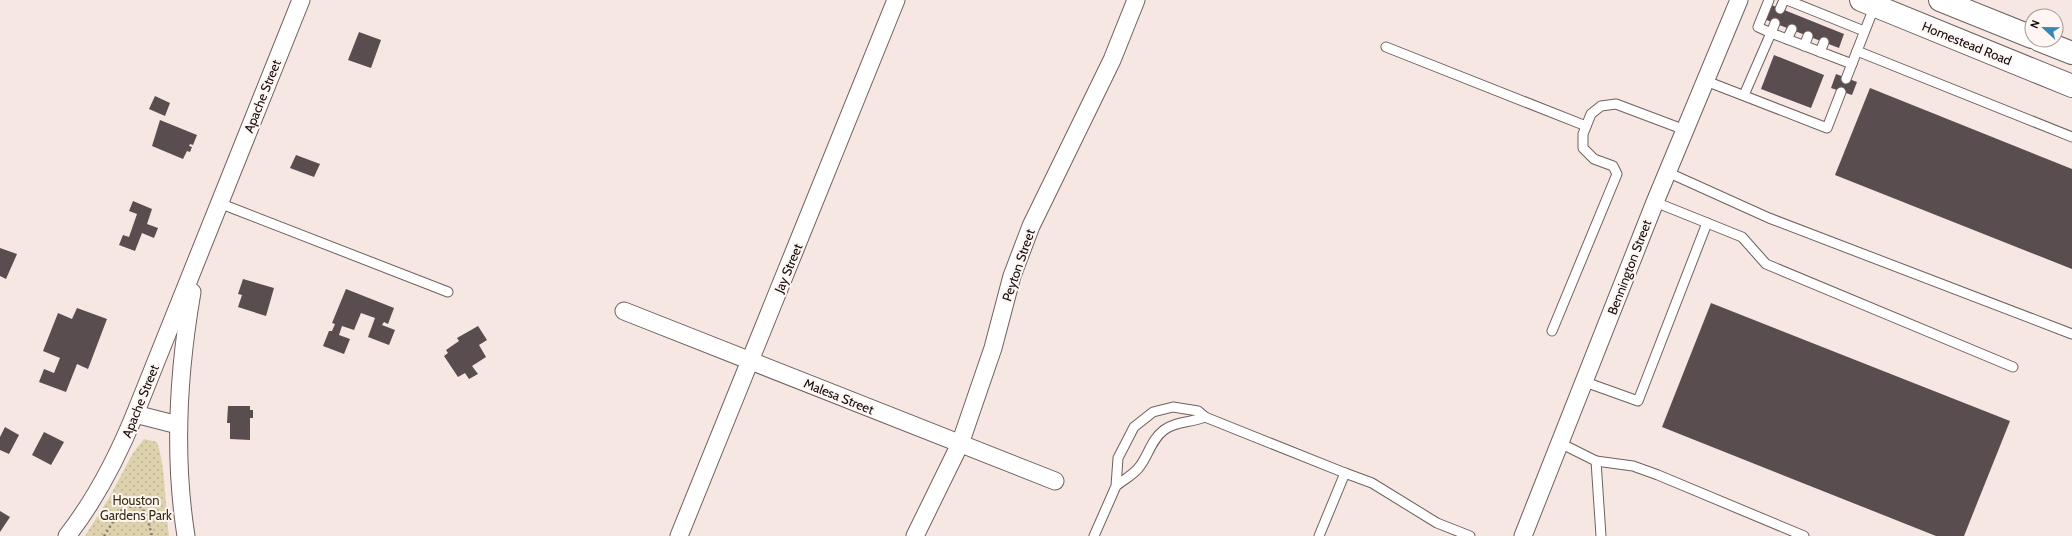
<svg xmlns="http://www.w3.org/2000/svg" width="2072" height="536" viewBox="0 0 2072 536" font-family="Cabin,sans-serif">
  <style>
    .park { fill: url(#park-dots) }
    .building { fill: #594d50 }
    .lines { fill: none; stroke-linecap: round; stroke-linejoin: round }
    .service-casing { stroke: #6e615e; stroke-width: 11 }
    .minor-casing { stroke: #6e615e; stroke-width: 19 }
    .secondary-casing { stroke: #6e615e; stroke-width: 24 }
    .path { stroke: #847a78; stroke-width: 2.5; stroke-dasharray: 2 3; stroke-linecap: butt }
    .service { stroke: #fff; stroke-width: 9 }
    .minor { stroke: #fff; stroke-width: 17 }
    .secondary { stroke: #fff; stroke-width: 22 }
    .labels { text-anchor: middle; stroke-width: 4; stroke-linejoin: round; paint-order: stroke }
    .street-label { font-size: 13px; fill: #110c0b; stroke: #fff5f3 }
    .park-label { font-size: 13px; fill: #382e0d; stroke: #fff5f3 }
  </style>
  <defs>
    <pattern id="park-dots" width="8" height="8" patternUnits="userSpaceOnUse"><rect width="8" height="8" fill="#ddd2ac"/><path d="M2 2h.1M6 6h.1" fill="none" stroke="#bdb393" stroke-width="1.8" stroke-linecap="round"/></pattern>
  </defs>
  <rect width="100%" height="100%" fill="#f6e7e3"/>
  <!-- park -->
  <path class="park" d="M 144,439 L 157,442 C 166,469 165,506 169,536 L 85,536 L 109,498 L 133,453 Z"/>
  <!-- building -->
  <g class="building">
    <path d="M 1769,4 L 1844,34 L 1839,48 L 1764,19 Z"/>
    <path d="M 359,32 L 381,40 L 371,68 L 348,60 Z"/>
    <path d="M 1774,55 L 1824,75 L 1811,108 L 1761,89 Z"/>
    <path d="M 1836,74 L 1857,82 L 1852,95 L 1831,88 Z"/>
    <path d="M 1870,88 L 2072,169 L 2072,269 L 1835,175 Z"/>
    <path d="M 155,96 L 170,103 L 165,116 L 149,109 Z"/>
    <path d="M 160,120 L 197,135 L 193,145 L 190,144 L 189,146 L 192,147 L 190,152 L 187,151 L 183,159 L 152,146 Z"/>
    <path d="M 296,155 L 320,164 L 314,177 L 290,168 Z"/>
    <path d="M 133,201 L 152,209 L 147,224 L 158,228 L 154,238 L 142,233 L 135,251 L 119,245 L 123,235 L 129,237 L 137,214 L 129,211 Z"/>
    <path d="M 0,248 L 17,254 L 6,279 L 0,276 Z"/>
    <path d="M 243,279 L 274,288 L 266,316 L 238,307 L 242,295 L 238,294 Z"/>
    <path d="M 346,289 L 394,308 L 388,324 L 384,322 L 382,325 L 395,330 L 389,345 L 368,337 L 375,318 L 361,313 L 354,330 L 342,326 L 339,335 L 350,339 L 344,354 L 323,346 L 329,331 L 332,331 L 335,324 L 332,323 Z"/>
    <path d="M 1711,303 L 2010,421 L 1964,536 L 1936,536 L 1662,427 Z"/>
    <path d="M 77,308 L 107,319 L 88,369 L 77,364 L 66,392 L 39,382 L 44,369 L 54,373 L 60,358 L 43,351 L 58,313 L 72,319 Z"/>
    <path d="M 478,326 L 487,340 L 479,345 L 486,357 L 472,366 L 478,374 L 469,379 L 465,373 L 458,377 L 444,356 L 448,353 L 446,350 L 459,341 L 457,338 Z"/>
    <path d="M 228,406 L 250,406 L 250,410 L 253,410 L 253,418 L 250,418 L 250,440 L 230,439 L 230,423 L 227,423 Z"/>
    <path d="M 5,427 L 19,435 L 9,454 L 0,450 L 0,437 Z"/>
    <path d="M 44,432 L 64,442 L 51,465 L 32,455 Z"/>
    <path d="M 0,511 L 10,517 L 0,532 Z"/>
  </g>
  <g class="lines">
    <defs>
      <g id="service">
        <path d="M 1769,0 L 1758,27 L 1771,33 L 1775,23"/>
        <path d="M 1787,0 L 1864,31"/>
        <path d="M 1780,9 L 1784,0"/>
        <path d="M 1787,39 L 1792,29"/>
        <path d="M 1804,46 L 1808,36"/>
        <path d="M 1386,47 L 1586,126"/>
        <path d="M 1857,51 L 2072,137"/>
        <path d="M 1820,52 L 1824,42"/>
        <path d="M 1846,79 L 1875,5"/>
        <path d="M 1706,81 L 1827,128 L 1841,92"/>
        <path d="M 1744,95 L 1771,33 L 1852,64"/>
        <path d="M 1667,172 L 1769,218 L 2072,334"/>
        <path d="M 1655,202 L 1742,237 L 1766,264 L 2013,367"/>
        <path d="M 219,203 L 448,292"/>
        <path d="M 1552,331 L 1617,174 L 1613,166 L 1594,159 L 1583,148 L 1583,134 L 1591,114 L 1601,106 L 1616,104 L 1685,130"/>
        <path d="M 1585,382 L 1638,401 L 1707,223"/>
        <path d="M 1205,417 L 1345,473"/>
        <path d="M 1560,443 L 1596,461 L 1633,466 L 1658,475 L 1804,536"/>
        <path d="M 1596,461 L 1601,536"/>
        <path d="M 1094,536 L 1116,486 L 1118,458 L 1134,427 L 1153,412 L 1173,407 L 1198,411 L 1205,417 C 1191,423 1176,421 1164,430 C 1151,440 1149,454 1140,466 C 1135,474 1123,480 1116,486"/>
        <path d="M 1319,536 L 1345,473 L 1372,483 L 1437,523 L 1470,536"/>
      </g>
      <g id="minor">
        <path d="M 624,311 L 1055,481"/>
        <path d="M 135,414 L 178,425"/>
        <path d="M 67,536 C 96,499 117,458 135,414 L 301,0"/>
        <path d="M 186,536 C 173,454 178,373 192,292"/>
        <path d="M 679,536 L 896,0"/>
        <path d="M 915,536 L 960,444 L 993,348 L 1012,276 L 1031,226 L 1112,60 L 1136,0"/>
        <path d="M 1523,536 L 1655,202 L 1739,0"/>
      </g>
      <g id="secondary">
        <path d="M 1861,0 L 2072,86"/>
        <path d="M 1940,0 L 2032,37"/>
        <path d="M 2039,40 L 2072,53"/>
      </g>
    </defs>
    <!-- service casing -->
    <use href="#service" class="service-casing"/>
    <!-- minor casing -->
    <use href="#minor" class="minor-casing"/>
    <!-- secondary casing -->
    <use href="#secondary" class="secondary-casing"/>
    <!-- path -->
    <path class="path" d="M 104,536 L 120,511 L 132,506 L 140,507 L 146,513 L 152,536"/>
    <!-- service -->
    <use href="#service" class="service"/>
    <!-- minor -->
    <use href="#minor" class="minor"/>
    <!-- secondary -->
    <use href="#secondary" class="secondary"/>
  </g>
  <g class="labels">
    <!-- street labels -->
    <g class="street-label">
      <text transform="translate(1967 43) rotate(22)" y="5">Homestead Road</text>
      <text transform="translate(262 96) rotate(-68)" y="5">Apache Street</text>
      <text transform="translate(1018 265) rotate(-71)" y="5">Peyton Street</text>
      <text transform="translate(1629 267) rotate(-69)" y="5">Bennington Street</text>
      <text transform="translate(788 268) rotate(-67)" y="5">Jay Street</text>
      <text transform="translate(839 396) rotate(22)" y="5">Malesa Street</text>
      <text transform="translate(140 401) rotate(-68)" y="5">Apache Street</text>
    </g>
    <!-- park labels -->
    <g class="park-label">
      <text x="136" y="505">Houston<tspan x="136" dy="15">Gardens Park</tspan></text>
    </g>
  </g>
  <!-- north arrow -->
  <g transform="translate(2044 28) rotate(292)"><circle r="19" fill="#fff5f3" stroke="#a09896"/>
  <path d="M0-3L7 15L0 10L-7 15Z" fill="#3586b7"/>
  <text y="-6" font-size="11" font-weight="bold" text-anchor="middle" fill="#110c0b">N</text>
  </g>
</svg>
